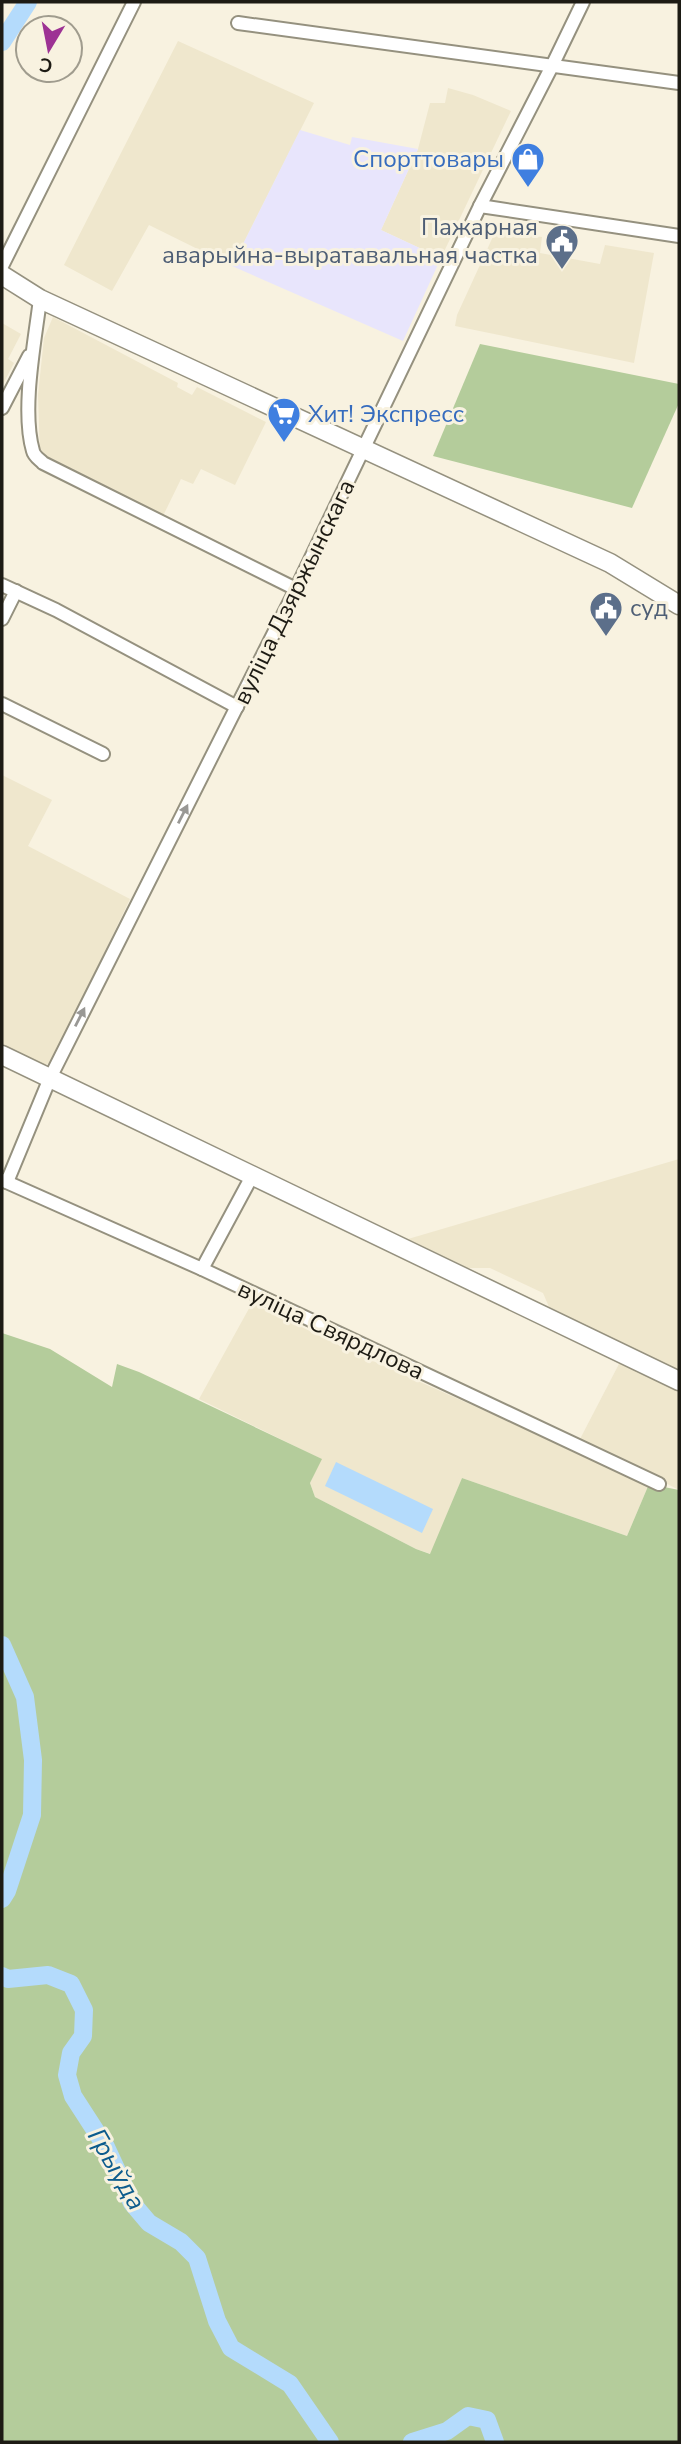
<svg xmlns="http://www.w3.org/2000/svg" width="681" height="2444" viewBox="0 0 681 2444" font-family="'Nunito Sans',sans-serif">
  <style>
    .built { fill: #efe7cd }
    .education { fill: #e8e5fc }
    .green { fill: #b4cc9b }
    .water { fill: #b4dbfc }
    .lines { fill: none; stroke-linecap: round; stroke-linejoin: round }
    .river { stroke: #b4dbfc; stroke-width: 18 }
    .street-casing { stroke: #95917f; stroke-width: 16 }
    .secondary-casing { stroke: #95917f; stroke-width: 21 }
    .street { stroke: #fff; stroke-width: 12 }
    .secondary { stroke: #fff; stroke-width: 18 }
    .oneway { fill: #999895 }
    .labels { text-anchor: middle; stroke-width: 6; stroke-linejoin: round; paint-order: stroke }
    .shop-label { font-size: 24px; fill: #366cbe; stroke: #f8f2e0; text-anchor: end }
    .service-label { font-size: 24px; fill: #4e5e75; stroke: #f8f2e0; text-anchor: end }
    .street-label { font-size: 24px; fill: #1d1b14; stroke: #f8f2e0 }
    .water-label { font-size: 26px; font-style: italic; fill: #0d5c8d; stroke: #f8f2e0 }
  </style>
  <rect width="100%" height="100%" fill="#f8f2e0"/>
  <!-- built -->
  <g class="built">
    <path d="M 178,41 L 314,103 L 232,266 L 149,225 L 112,291 L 64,265 Z"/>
    <path d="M 448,88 L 473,95 L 511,111 L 441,258 L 381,230 L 418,149 L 430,103 L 445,103 Z"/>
    <path d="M 496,230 L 542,237 L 540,253 L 600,264 L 605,245 L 654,253 L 634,363 L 455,326 L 457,315 Z"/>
    <path d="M 53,317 L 178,383 L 177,387 L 192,395 L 197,387 L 266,422 L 235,485 L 201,469 L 193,484 L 181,479 L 163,516 L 40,455 L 38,395 L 44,338 Z"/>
    <path d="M 2,323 L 21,334 L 8,359 L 14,363 L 2,386 Z"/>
    <path d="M 2,775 L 52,800 L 28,846 L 130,899 L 51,1063 L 40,1066 L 2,1047 Z"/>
    <path d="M 679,1159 L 679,1376 L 669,1368 L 549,1307 L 543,1293 L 490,1268 L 467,1268 L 408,1239 Z"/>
    <path d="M 252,1303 L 355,1353 L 649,1484 L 627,1536 L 462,1478 L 431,1554 L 416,1549 L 315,1497 L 310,1483 L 321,1459 L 199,1399 Z"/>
    <path d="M 620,1362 L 679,1392 L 679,1490 L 580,1439 Z"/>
  </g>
  <!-- education -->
  <path class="education" d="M 300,130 L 350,145 L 352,137 L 418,149 L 381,230 L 441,258 L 403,341 L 232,266 Z"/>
  <!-- green -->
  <g class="green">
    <path d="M 480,344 L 679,384 L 679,403 L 632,508 L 433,456 Z"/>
    <path d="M 2,1333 L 50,1349 L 112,1387 L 117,1364 L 139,1372 L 322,1459 L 310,1483 L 315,1497 L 416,1549 L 430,1554 L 462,1478 L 627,1536 L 649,1484 L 679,1490 L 679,2442 L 2,2442 Z"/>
  </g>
  <!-- water -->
  <path class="water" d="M 336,1462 L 433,1509 L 422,1533 L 325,1486 Z"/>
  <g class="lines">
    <!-- river -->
    <g class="river">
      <path d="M 2,42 L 28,2"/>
      <path d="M 2,1645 L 25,1697 L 33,1760 L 32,1815 L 7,1891 L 2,1899"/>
      <path d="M 2,1976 L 8,1979 L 48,1975 L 71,1984 L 84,2010 L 83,2036 L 71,2053 L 67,2075 L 73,2096 L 106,2147 L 132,2203 L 149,2223 L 181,2242 L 197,2258 L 217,2321 L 231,2348 L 290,2384 L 330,2442"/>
      <path d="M 412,2442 L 447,2431 L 468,2416 L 487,2420 L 495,2442"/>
    </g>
    <defs>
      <g id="street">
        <path d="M 238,23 L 679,83"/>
        <path d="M 480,206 L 679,236"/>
        <path d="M 2,266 L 134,2"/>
        <path d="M 40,299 C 35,341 21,410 33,451 C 34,456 39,459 43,463 L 296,589"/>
        <path d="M 2,408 L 29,356"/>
        <path d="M 2,585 L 56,610 L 237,707"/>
        <path d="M 2,619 L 16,591"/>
        <path d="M 2,704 L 103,754"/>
        <path d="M 2,1180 L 202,1269 L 659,1484"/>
        <path d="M 7,1182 L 50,1078 L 296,589 L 480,206 L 553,64 L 583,2"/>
        <path d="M 202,1269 L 252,1176"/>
      </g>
      <g id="secondary">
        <path d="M 2,275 L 40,299 L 610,563 L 679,605"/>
        <path d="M 2,1055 L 679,1381"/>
      </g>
    </defs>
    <!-- street casing -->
    <use href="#street" class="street-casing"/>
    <!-- secondary casing -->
    <use href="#secondary" class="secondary-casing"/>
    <!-- street -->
    <use href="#street" class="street"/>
    <!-- secondary -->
    <use href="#secondary" class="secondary"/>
  </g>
  <!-- one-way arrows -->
  <defs><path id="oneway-solid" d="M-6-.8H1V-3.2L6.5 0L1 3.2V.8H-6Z" transform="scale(1.75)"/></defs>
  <g class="oneway">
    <use href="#oneway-solid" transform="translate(183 814) rotate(-63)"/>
    <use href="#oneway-solid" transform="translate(80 1017) rotate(-63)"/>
  </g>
  <!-- icons -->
  <defs>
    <symbol id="shop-pin" viewBox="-11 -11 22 30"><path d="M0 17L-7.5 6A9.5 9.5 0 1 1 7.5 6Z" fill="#3f7fe0" stroke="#f8f2e0"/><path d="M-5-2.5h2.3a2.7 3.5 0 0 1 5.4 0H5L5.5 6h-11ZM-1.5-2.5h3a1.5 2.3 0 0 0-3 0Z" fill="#fff"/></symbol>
    <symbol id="civic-pin" viewBox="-11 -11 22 30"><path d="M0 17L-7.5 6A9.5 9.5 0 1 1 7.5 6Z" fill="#5c6f8a" stroke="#f8f2e0"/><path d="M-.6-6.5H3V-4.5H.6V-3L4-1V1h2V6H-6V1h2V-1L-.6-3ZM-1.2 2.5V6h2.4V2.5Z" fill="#fff"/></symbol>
    <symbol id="supermarket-pin" viewBox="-11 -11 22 30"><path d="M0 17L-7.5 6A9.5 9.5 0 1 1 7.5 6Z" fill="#3f7fe0" stroke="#f8f2e0"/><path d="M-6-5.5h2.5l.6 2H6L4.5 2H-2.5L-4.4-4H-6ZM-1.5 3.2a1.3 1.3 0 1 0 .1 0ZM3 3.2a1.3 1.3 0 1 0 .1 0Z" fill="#fff"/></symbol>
  </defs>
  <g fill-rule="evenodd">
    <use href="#shop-pin" x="509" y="140" width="38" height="52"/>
    <use href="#civic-pin" x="543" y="222" width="38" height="52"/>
    <use href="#supermarket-pin" x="265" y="395" width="38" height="52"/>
    <use href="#civic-pin" x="587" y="589" width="38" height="52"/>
  </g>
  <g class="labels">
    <!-- shop labels -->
    <g class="shop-label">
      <text x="504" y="167">Спорттовары</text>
      <text x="308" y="422" text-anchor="start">Хит! Экспресс</text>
    </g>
    <!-- service labels -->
    <g class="service-label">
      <text x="538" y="235">Пажарная<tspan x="538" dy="28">аварыйна-выратавальная частка</tspan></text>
      <text x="630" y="616" text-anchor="start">суд</text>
    </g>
    <!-- street labels -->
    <g class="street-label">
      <text transform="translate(294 592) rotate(-64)" y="8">вуліца Дзяржынскага</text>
      <text transform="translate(331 1330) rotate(25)" y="8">вуліца Свярдлова</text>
    </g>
    <!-- water labels -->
    <g class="water-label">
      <text transform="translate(117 2169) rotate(60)" y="9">Грыўда</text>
    </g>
  </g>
  <!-- border -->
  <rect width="681" height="2444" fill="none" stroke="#1d1b14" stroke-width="7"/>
  <!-- north arrow -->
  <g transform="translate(49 49) rotate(190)"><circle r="33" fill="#f8f2e0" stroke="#a09c8e" stroke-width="2"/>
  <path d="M0-5L12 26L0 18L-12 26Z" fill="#9d3294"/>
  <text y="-10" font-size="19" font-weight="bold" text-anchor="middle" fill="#1d1b14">С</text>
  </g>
</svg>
